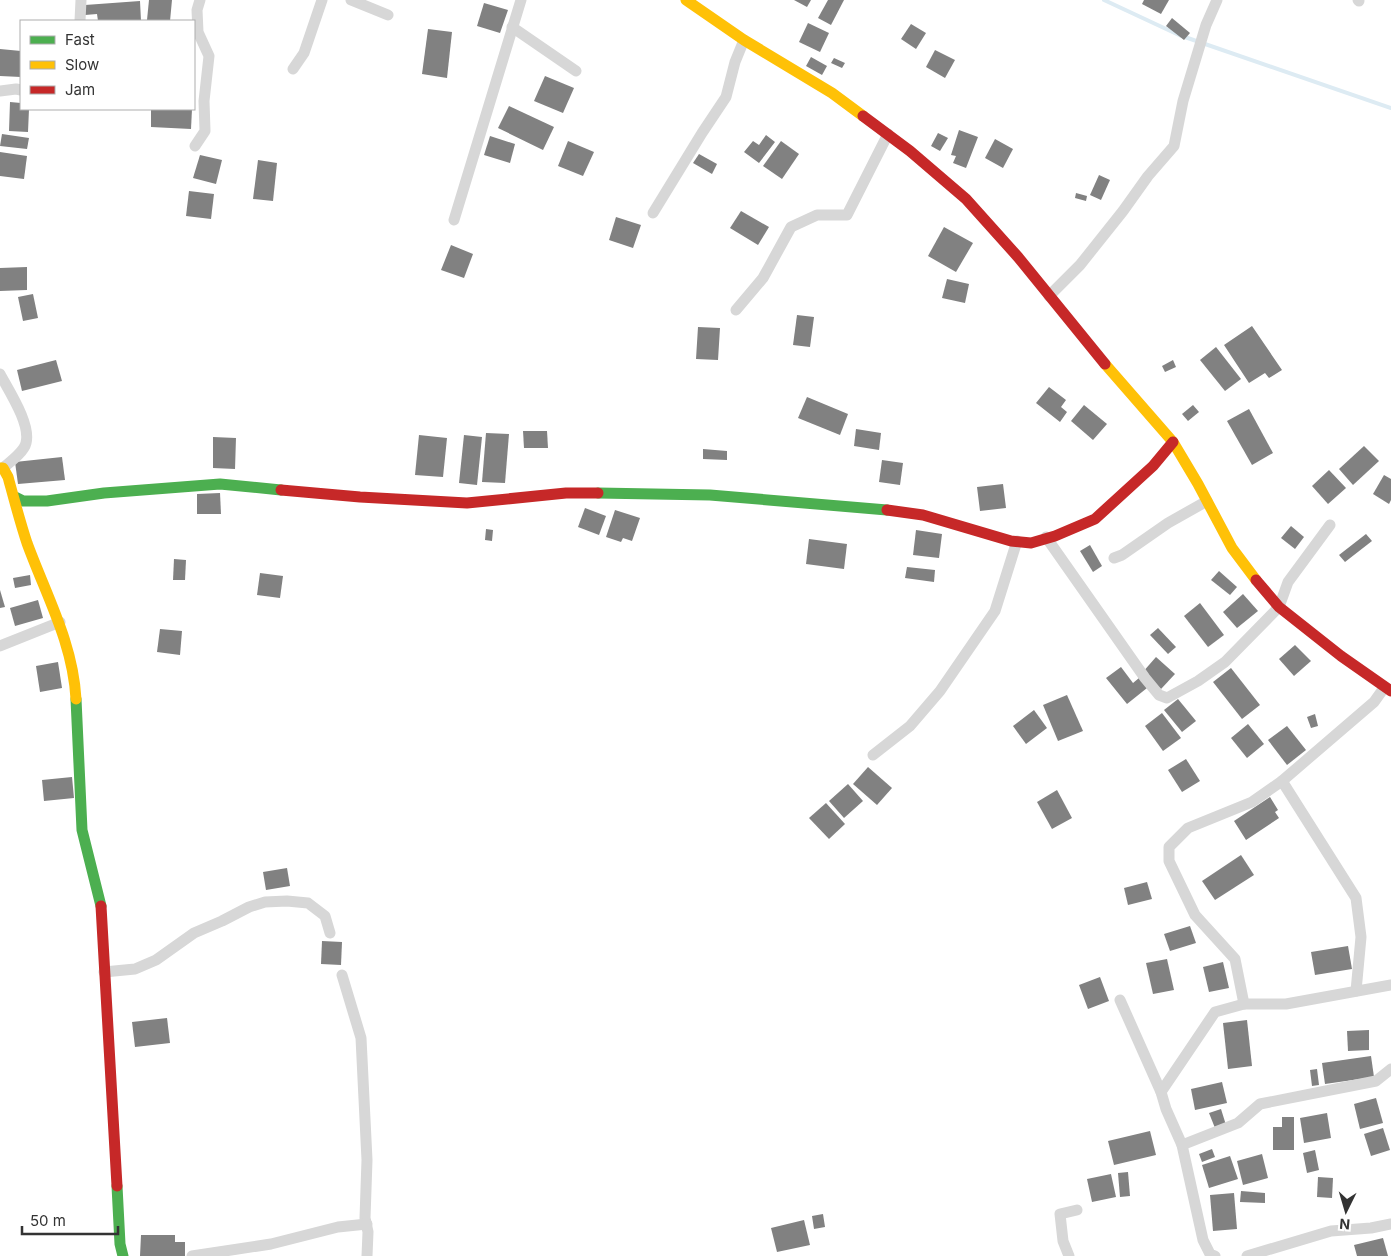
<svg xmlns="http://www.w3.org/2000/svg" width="1391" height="1256" viewBox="0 0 1391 1256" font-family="Inter,sans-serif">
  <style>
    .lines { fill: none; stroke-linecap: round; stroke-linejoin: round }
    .stream { stroke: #ddebf3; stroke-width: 4 }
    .building { fill: #818181 }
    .street { stroke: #d7d7d7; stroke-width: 11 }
    .fast { stroke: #4caf50; stroke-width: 11 }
    .slow { stroke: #ffc107; stroke-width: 11 }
    .jam { stroke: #c62828; stroke-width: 11 }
  </style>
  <rect width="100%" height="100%" fill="#fff"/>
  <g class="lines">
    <!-- stream -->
    <path class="stream" d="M 1104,0 L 1179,35 L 1391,108"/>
  </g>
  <!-- building -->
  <g class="building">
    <path d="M 149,0 L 172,0 L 170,21 L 147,20 Z"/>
    <path d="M 794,0 L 811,0 L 807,7 Z"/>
    <path d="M 828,0 L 844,0 L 831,25 L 818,18 Z"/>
    <path d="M 1144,0 L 1169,0 L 1161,14 L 1142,4 Z"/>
    <path d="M 140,1 L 141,21 L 98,21 L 97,14 L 85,15 L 85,5 Z"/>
    <path d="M 484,3 L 508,10 L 500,33 L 477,26 Z"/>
    <path d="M 1172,18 L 1190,33 L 1184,40 L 1166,26 Z"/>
    <path d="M 808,23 L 829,33 L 820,52 L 799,42 Z"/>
    <path d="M 911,24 L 926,33 L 916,49 L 901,39 Z"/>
    <path d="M 428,29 L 452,32 L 447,78 L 422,74 Z"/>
    <path d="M 0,49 L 21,51 L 21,77 L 0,76 Z"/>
    <path d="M 935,50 L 955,60 L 945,78 L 926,67 Z"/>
    <path d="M 811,57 L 827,66 L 822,75 L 806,66 Z"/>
    <path d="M 834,58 L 845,63 L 842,68 L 831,63 Z"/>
    <path d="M 545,76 L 574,88 L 563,113 L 534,101 Z"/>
    <path d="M 10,102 L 21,103 L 21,109 L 29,109 L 28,132 L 9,131 Z"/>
    <path d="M 509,106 L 554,127 L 543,150 L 498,128 Z"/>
    <path d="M 151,109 L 192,109 L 191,129 L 151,127 Z"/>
    <path d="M 959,130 L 978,137 L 966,168 L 953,163 L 956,156 L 951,155 Z"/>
    <path d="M 938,133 L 948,138 L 940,151 L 931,146 Z"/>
    <path d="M 2,134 L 29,138 L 27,149 L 0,146 Z"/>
    <path d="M 766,135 L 775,142 L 759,163 L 744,152 L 753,141 L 759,145 Z"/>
    <path d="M 490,136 L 515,144 L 510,163 L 484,155 Z"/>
    <path d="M 995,139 L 1013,149 L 1003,168 L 985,158 Z"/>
    <path d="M 568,141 L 594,152 L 583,176 L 558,166 Z"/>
    <path d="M 781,141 L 799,154 L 782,179 L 763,166 Z"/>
    <path d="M 0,152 L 27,156 L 24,179 L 0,176 Z"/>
    <path d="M 699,154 L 717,164 L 712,174 L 693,163 Z"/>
    <path d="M 200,155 L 222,160 L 216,184 L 193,178 Z"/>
    <path d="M 258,160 L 277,163 L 273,201 L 253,199 Z"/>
    <path d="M 1099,175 L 1110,180 L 1101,200 L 1090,195 Z"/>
    <path d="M 189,191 L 214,194 L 211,219 L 186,216 Z"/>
    <path d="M 1076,193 L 1087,196 L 1086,201 L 1075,198 Z"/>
    <path d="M 741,211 L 769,227 L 758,245 L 730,228 Z"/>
    <path d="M 616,217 L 641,225 L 633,248 L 609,240 Z"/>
    <path d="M 944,227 L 973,243 L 956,272 L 928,256 Z"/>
    <path d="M 451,245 L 473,254 L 464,278 L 441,270 Z"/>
    <path d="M 27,267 L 27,290 L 0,291 L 0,268 Z"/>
    <path d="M 947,279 L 969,284 L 965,303 L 942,298 Z"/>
    <path d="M 33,294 L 38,318 L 23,321 L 18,297 Z"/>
    <path d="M 797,315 L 814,317 L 810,347 L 793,345 Z"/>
    <path d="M 1252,326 L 1282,370 L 1269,378 L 1265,373 L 1249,383 L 1224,345 Z"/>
    <path d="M 698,327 L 720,328 L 718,360 L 696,359 Z"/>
    <path d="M 1216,347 L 1241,379 L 1225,391 L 1200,360 Z"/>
    <path d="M 56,360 L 62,381 L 22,391 L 17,370 Z"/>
    <path d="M 1173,360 L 1176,367 L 1165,372 L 1162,366 Z"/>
    <path d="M 1049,387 L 1066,400 L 1061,407 L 1067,412 L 1060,422 L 1036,403 Z"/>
    <path d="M 807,397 L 848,414 L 840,435 L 798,418 Z"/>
    <path d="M 1084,405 L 1107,424 L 1093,440 L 1071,421 Z"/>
    <path d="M 1193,405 L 1199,412 L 1188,421 L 1182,414 Z"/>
    <path d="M 1249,409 L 1273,453 L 1252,465 L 1227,421 Z"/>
    <path d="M 856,429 L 881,433 L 879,450 L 854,446 Z"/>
    <path d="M 523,431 L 547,431 L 548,448 L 524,448 Z"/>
    <path d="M 486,433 L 509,434 L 505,483 L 482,482 Z"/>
    <path d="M 419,435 L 447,438 L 443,477 L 415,475 Z"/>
    <path d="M 464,435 L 482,437 L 477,485 L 459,483 Z"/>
    <path d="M 213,437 L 236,438 L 235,469 L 213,468 Z"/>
    <path d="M 1364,446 L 1379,461 L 1353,485 L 1339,469 Z"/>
    <path d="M 703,449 L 727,451 L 727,460 L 703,459 Z"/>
    <path d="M 62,457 L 65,480 L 18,484 L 15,462 Z"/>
    <path d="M 882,460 L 903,463 L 900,485 L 879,482 Z"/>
    <path d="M 1329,470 L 1346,488 L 1328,504 L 1312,486 Z"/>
    <path d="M 1384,475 L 1391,479 L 1391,500 L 1389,504 L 1373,494 Z"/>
    <path d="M 1003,484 L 1006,508 L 980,511 L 977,487 Z"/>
    <path d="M 220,493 L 221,514 L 197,514 L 197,494 Z"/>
    <path d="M 585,508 L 606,516 L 599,535 L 578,527 Z"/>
    <path d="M 615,510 L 640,518 L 632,541 L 623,538 L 621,542 L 606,537 Z"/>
    <path d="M 1291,526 L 1304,537 L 1295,549 L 1281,538 Z"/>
    <path d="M 486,529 L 493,530 L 492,541 L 485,540 Z"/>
    <path d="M 916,530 L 942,534 L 939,558 L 913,555 Z"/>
    <path d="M 1366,534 L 1372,541 L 1345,562 L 1339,555 Z"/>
    <path d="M 809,539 L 847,544 L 844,569 L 806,564 Z"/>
    <path d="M 1090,545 L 1102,566 L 1093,572 L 1080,551 Z"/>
    <path d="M 174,559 L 186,560 L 185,580 L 173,580 Z"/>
    <path d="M 907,567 L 935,570 L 934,582 L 905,578 Z"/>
    <path d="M 1219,571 L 1237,587 L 1230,595 L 1211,580 Z"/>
    <path d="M 260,573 L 283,576 L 280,598 L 257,595 Z"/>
    <path d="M 30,575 L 31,585 L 15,588 L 13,578 Z"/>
    <path d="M 0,590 L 5,607 L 0,608 Z"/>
    <path d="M 1243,594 L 1258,611 L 1237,628 L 1223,612 Z"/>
    <path d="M 38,600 L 43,618 L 15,626 L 10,608 Z"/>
    <path d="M 1200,603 L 1224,635 L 1208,647 L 1184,616 Z"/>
    <path d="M 1158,628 L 1176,647 L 1168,654 L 1150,635 Z"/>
    <path d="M 160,629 L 182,631 L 180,655 L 157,652 Z"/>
    <path d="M 1295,645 L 1311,661 L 1294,676 L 1279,659 Z"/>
    <path d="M 1156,657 L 1175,674 L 1161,689 L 1142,673 Z"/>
    <path d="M 58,662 L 62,688 L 40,692 L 36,666 Z"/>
    <path d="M 1121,667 L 1133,683 L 1139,678 L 1147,688 L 1127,704 L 1106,678 Z"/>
    <path d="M 1231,668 L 1260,705 L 1242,719 L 1213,682 Z"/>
    <path d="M 1067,695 L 1083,731 L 1058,741 L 1043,705 Z"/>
    <path d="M 1178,699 L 1196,721 L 1182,732 L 1164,710 Z"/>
    <path d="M 1034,710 L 1047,728 L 1026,744 L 1013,726 Z"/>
    <path d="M 1162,713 L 1181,738 L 1163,751 L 1145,726 Z"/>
    <path d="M 1315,714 L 1318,726 L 1311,728 L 1307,717 Z"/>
    <path d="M 1248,724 L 1264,744 L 1247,758 L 1231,738 Z"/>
    <path d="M 1287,726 L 1306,750 L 1287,765 L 1268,740 Z"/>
    <path d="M 1186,759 L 1200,781 L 1182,792 L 1168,770 Z"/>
    <path d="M 868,767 L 892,788 L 877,805 L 853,784 Z"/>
    <path d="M 72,777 L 74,798 L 44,801 L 42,780 Z"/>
    <path d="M 848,784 L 863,801 L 844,818 L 829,801 Z"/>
    <path d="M 1057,790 L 1072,818 L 1052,829 L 1037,802 Z"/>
    <path d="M 1270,797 L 1278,810 L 1275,812 L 1279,818 L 1246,840 L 1234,821 Z"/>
    <path d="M 826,803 L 845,824 L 829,839 L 809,818 Z"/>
    <path d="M 1241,855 L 1254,875 L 1215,900 L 1202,881 Z"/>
    <path d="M 287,868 L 290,886 L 266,890 L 263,872 Z"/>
    <path d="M 1147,882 L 1152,899 L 1128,905 L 1124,888 Z"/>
    <path d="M 1190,926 L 1196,943 L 1170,951 L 1164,934 Z"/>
    <path d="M 322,941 L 342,942 L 341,965 L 321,964 Z"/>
    <path d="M 1348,946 L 1352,969 L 1315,975 L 1311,952 Z"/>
    <path d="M 1167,959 L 1174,990 L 1153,994 L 1146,963 Z"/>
    <path d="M 1223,962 L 1229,988 L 1209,992 L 1203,967 Z"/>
    <path d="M 1100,977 L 1109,1001 L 1088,1009 L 1079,985 Z"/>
    <path d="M 167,1018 L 170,1043 L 135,1047 L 132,1022 Z"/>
    <path d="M 1247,1020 L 1252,1066 L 1228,1069 L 1223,1023 Z"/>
    <path d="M 1369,1030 L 1369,1050 L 1348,1051 L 1347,1031 Z"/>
    <path d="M 1371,1056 L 1374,1077 L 1325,1084 L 1322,1063 Z"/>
    <path d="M 1317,1069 L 1319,1085 L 1312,1086 L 1310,1070 Z"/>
    <path d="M 1222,1082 L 1227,1103 L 1195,1110 L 1191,1089 Z"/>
    <path d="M 1376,1098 L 1383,1123 L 1360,1129 L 1354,1104 Z"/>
    <path d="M 1221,1109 L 1226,1125 L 1215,1128 L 1209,1113 Z"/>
    <path d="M 1327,1113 L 1331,1138 L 1304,1143 L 1300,1118 Z"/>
    <path d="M 1282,1117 L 1294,1117 L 1294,1150 L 1273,1150 L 1273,1127 L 1282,1127 Z"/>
    <path d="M 1383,1128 L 1390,1150 L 1371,1156 L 1364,1134 Z"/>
    <path d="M 1150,1131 L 1156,1155 L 1114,1165 L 1108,1141 Z"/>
    <path d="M 1212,1149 L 1215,1157 L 1202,1162 L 1199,1154 Z"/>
    <path d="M 1315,1150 L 1319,1170 L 1307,1173 L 1303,1153 Z"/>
    <path d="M 1262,1154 L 1268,1178 L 1243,1185 L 1237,1161 Z"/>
    <path d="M 1230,1156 L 1238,1179 L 1209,1188 L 1202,1165 Z"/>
    <path d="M 1128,1172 L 1130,1196 L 1120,1197 L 1118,1173 Z"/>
    <path d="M 1111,1174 L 1116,1197 L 1092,1202 L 1087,1179 Z"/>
    <path d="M 1318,1177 L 1333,1178 L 1332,1198 L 1317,1197 Z"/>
    <path d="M 1241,1191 L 1265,1193 L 1265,1203 L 1240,1202 Z"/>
    <path d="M 1234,1193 L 1237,1229 L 1213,1231 L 1210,1195 Z"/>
    <path d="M 823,1214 L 825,1227 L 814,1229 L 812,1216 Z"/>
    <path d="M 804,1220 L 810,1245 L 777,1252 L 771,1228 Z"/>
    <path d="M 141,1235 L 175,1235 L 175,1242 L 185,1242 L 185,1256 L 140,1256 Z"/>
    <path d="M 1383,1238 L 1388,1256 L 1357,1256 L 1354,1245 Z"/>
  </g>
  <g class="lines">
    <!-- street -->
    <g class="street">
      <path d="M 351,0 L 388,15"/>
      <path d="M 1358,0 L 1359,1"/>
      <path d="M 80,21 L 81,0"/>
      <path d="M 512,27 L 576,71"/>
      <path d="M 293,69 L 304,53 L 322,0"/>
      <path d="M 0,91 L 16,89 L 21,90"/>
      <path d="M 195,146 L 205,131 L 204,101 L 209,56 L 198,32 L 197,10 L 200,0"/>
      <path d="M 653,213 L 702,133 L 726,97 L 735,62 L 744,40"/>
      <path d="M 454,220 L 521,0"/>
      <path d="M 1049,296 L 1080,265 L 1123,211 L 1148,176 L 1174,146 L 1183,101 L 1206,25 L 1217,0"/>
      <path d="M 736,310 L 763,278 L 791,227 L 817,215 L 847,215 L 888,134"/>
      <path d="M 0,374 C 9,391 31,424 26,443 C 24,452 10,462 3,468"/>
      <path d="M 1046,537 L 1145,678 L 1159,695 L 1167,698 L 1198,681 L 1225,662 L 1279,607 L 1288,582 L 1330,525"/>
      <path d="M 1114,558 L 1122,555 L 1168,523 L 1207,501"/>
      <path d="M 0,646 L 60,622"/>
      <path d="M 873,755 L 910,726 L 940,691 L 995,611 L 1017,541"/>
      <path d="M 1282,781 L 1356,898 L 1361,937 L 1356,991"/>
      <path d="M 104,972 L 135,969 L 156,960 L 194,933 L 222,921 L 249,907 L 265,902 L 287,901 L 308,903 L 325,916 L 330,933"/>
      <path d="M 342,975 L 361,1038 L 367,1160 L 365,1218 L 368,1232 L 367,1256"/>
      <path d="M 1120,1000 L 1161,1092 L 1166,1109 L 1182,1145 L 1203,1240 L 1210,1254 L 1215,1256"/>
      <path d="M 1244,1004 L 1235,959 L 1195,915 L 1169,861 L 1169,847 L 1188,828 L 1252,802 L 1282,781 L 1374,702 L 1384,688"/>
      <path d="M 1161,1092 L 1215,1012 L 1244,1004 L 1286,1004 L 1391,985"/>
      <path d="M 1182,1145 L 1238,1123 L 1260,1104 L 1376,1081 L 1391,1069"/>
      <path d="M 192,1256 L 271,1244 L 338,1227 L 367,1224"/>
      <path d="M 1069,1256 L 1063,1241 L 1060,1214 L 1077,1210"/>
      <path d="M 1247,1256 L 1331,1231 L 1371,1228 L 1391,1224"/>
    </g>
    <!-- fast -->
    <g class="fast">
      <path d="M 598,493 L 710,495 L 887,510"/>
      <path d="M 15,497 L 23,501 L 47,501 L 104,493 L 220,484 L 281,490"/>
      <path d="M 76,699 L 82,830 L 101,906"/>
      <path d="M 117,1186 L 120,1244 L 123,1256"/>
    </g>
    <!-- slow -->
    <g class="slow">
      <path d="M 686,0 L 744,40 L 832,93 L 863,116"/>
      <path d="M 1105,364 L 1173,442 L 1198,484 L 1232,548 L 1256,580"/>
      <path d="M 0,468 L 3,468 L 8,477 C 14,499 20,522 27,543 C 46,595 73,643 76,699"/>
    </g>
    <!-- jam -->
    <g class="jam">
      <path d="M 863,116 L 910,151 L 966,199 L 1018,257 L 1105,364"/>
      <path d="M 281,490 L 360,497 L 467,503 L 566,493 L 598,493"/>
      <path d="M 887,510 L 923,515 L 1011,541 L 1031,543 L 1055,536 L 1095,519 L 1153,466 L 1173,442"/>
      <path d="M 1256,580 L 1279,607 L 1341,656 L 1391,691"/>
      <path d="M 101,906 L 117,1186"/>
    </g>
  </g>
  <!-- legend -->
  <rect x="20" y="20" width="175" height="90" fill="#ffffff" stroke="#adadad"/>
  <rect x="30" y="36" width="25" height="8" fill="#4caf50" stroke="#adadad"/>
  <text x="65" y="45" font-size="15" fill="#333333">Fast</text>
  <rect x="30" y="61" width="25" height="8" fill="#ffc107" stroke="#adadad"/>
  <text x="65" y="70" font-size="15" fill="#333333">Slow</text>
  <rect x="30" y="86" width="25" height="8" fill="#c62828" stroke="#adadad"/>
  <text x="65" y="95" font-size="15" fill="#333333">Jam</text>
  <!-- north arrow -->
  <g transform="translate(1346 1211) rotate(185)" stroke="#ffffff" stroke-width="4" paint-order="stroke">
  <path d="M0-4L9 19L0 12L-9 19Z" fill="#333333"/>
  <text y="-8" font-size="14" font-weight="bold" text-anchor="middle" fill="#333333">N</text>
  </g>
  <!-- scale -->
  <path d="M22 1226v8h96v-8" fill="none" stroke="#333333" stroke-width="2.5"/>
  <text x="30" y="1226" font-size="15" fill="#333333" stroke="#ffffff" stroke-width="4" paint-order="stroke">50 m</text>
</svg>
